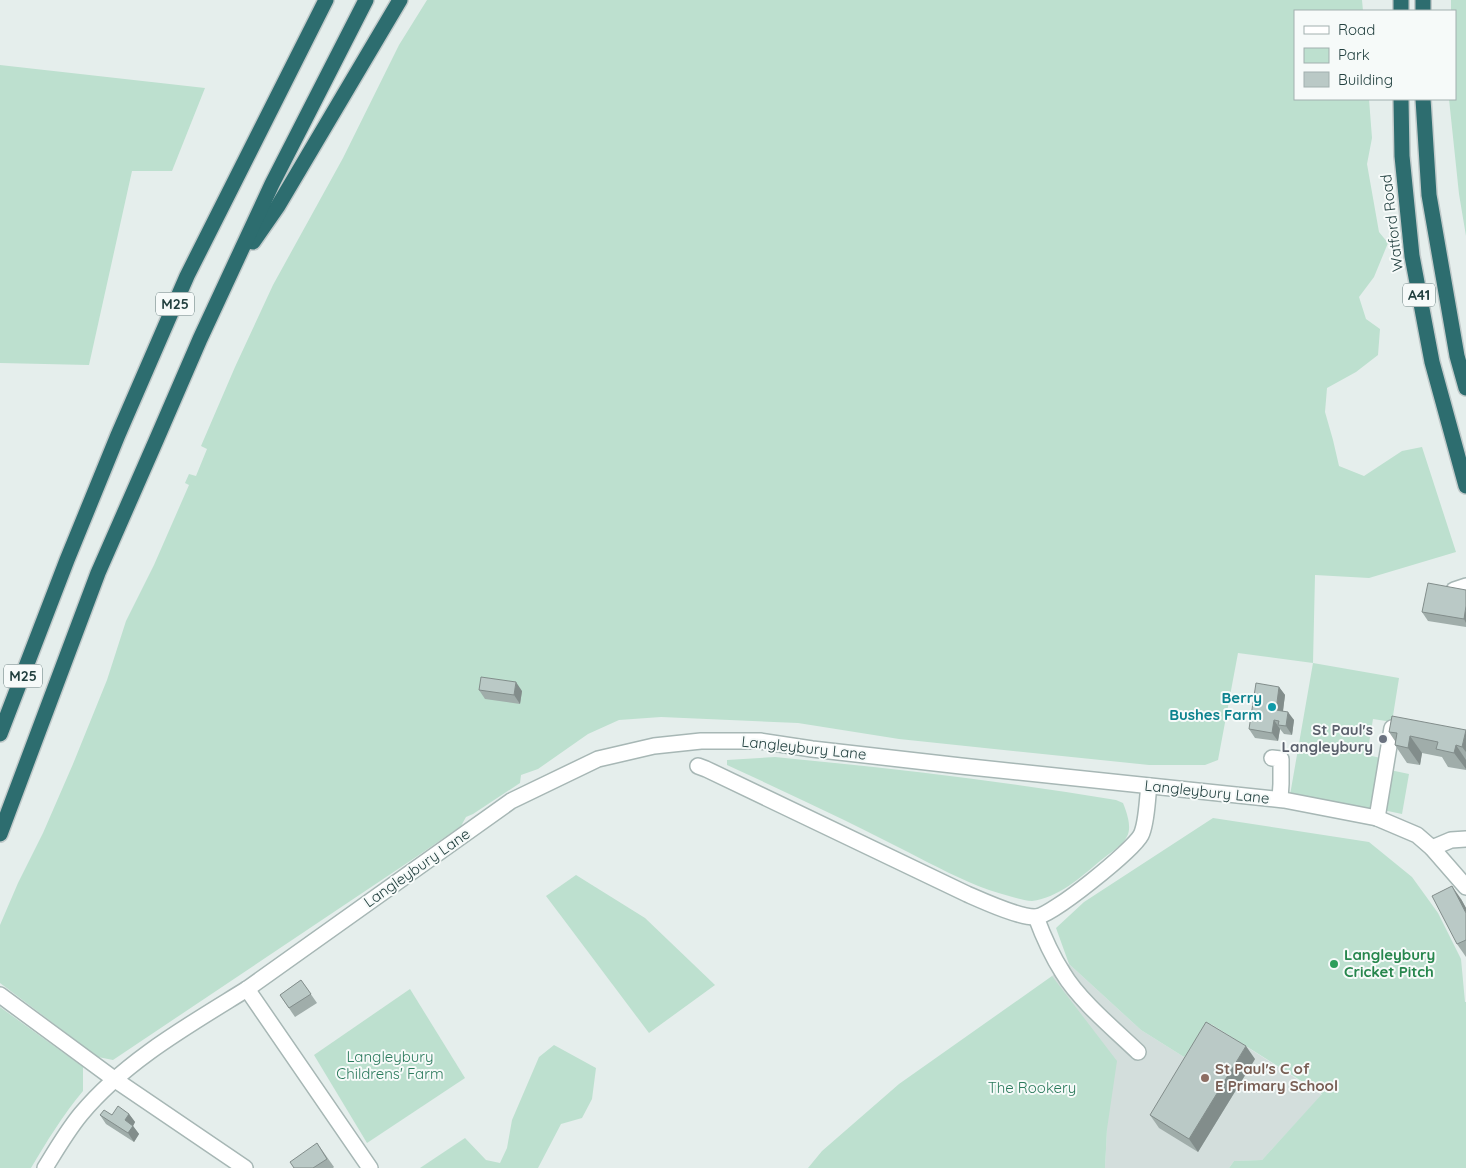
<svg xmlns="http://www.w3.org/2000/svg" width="1466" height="1168" viewBox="0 0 1466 1168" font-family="Quicksand,sans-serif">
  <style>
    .built { fill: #d3dedc }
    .green { fill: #bde0cf }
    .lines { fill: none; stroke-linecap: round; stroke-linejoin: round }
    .minor-casing { stroke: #a7b7b5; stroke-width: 18 }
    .highway-casing { stroke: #c1caca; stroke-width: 18 }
    .minor { stroke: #fff; stroke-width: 15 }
    .highway { stroke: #2d6d6f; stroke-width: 15 }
    .wall { fill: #a0adaa }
    .shaded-wall { fill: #828d8b }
    .building { fill: #bac9c6; stroke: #828d8b }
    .culture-dot { fill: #0f9aa8; stroke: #f6faf9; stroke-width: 2 }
    .worship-dot { fill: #6b7280; stroke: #f6faf9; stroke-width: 2 }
    .leisure-dot { fill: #2e9e5b; stroke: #f6faf9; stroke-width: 2 }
    .education-dot { fill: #8d6e63; stroke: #f6faf9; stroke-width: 2 }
    .labels { text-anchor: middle; stroke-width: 4; stroke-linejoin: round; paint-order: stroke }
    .shield { fill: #f6faf9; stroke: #627878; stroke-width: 1 }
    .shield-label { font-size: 14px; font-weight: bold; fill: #234140 }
    .street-label { font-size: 15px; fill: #234140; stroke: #f6faf9 }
    .culture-label { font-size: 15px; font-weight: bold; fill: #0d838f; stroke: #f6faf9; text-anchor: end }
    .worship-label { font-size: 15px; font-weight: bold; fill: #5b616d; stroke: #f6faf9; text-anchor: end }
    .leisure-label { font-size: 15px; font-weight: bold; fill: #27864d; stroke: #f6faf9; text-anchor: start }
    .park-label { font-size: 15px; fill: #2b7a5c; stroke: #f6faf9 }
    .education-label { font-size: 15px; font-weight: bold; fill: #785e54; stroke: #f6faf9; text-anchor: start }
  </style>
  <rect width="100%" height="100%" fill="#e5eeec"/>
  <!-- built -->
  <path class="built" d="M 1069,964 L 1141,1030 L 1184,1057 L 1211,1024 L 1322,1095 L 1262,1160 L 1234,1161 L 1229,1168 L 1105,1168 L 1107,1129 L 1052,976 Z"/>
  <!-- green -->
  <g class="green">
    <path d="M 427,0 L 1362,0 L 1363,11 L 1295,11 L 1295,99 L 1369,99 L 1372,138 L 1367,164 L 1379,232 L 1388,243 L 1374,277 L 1359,297 L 1366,319 L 1380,329 L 1378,355 L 1356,372 L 1327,388 L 1325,412 L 1333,440 L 1339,466 L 1364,476 L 1402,451 L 1422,447 L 1456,552 L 1369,578 L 1315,575 L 1313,663 L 1399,678 L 1392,722 L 1373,719 L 1367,755 L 1381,758 L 1372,810 L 1290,795 L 1313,663 L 1238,653 L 1218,760 L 1205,765 L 1149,765 L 899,739 L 798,723 L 661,717 L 619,720 L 588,734 L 538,769 L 521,775 L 520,783 L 473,814 L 466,817 L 461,826 L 419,855 L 113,1060 L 98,1057 L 0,983 L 0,925 L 18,883 L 43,833 L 73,764 L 107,680 L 126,621 L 154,565 L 189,485 L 185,483 L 189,474 L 196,476 L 207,449 L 201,446 L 235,367 L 273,285 L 343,158 L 399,45 Z"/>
    <path d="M 1451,0 L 1466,0 L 1466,236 L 1459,194 L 1449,99 L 1455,99 L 1455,11 L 1451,11 Z"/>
    <path d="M 0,65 L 205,88 L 172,171 L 132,171 L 89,365 L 0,363 Z"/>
    <path d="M 775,757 C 889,768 1003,781 1116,800 L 1123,803 C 1137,838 1126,841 1100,861 C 1081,877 1058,898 1032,901 C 1025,901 1016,898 1009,896 C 981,889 955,876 929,863 C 901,848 872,834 844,820 C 805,801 766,783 727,765 L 727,760 Z"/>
    <path d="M 1390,770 L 1409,774 L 1402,814 L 1383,810 Z"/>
    <path d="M 1213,818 L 1369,842 L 1412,877 L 1438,913 L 1461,959 L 1465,1002 L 1466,1002 L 1466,1168 L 1229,1168 L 1234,1161 L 1262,1160 L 1322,1094 L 1211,1024 L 1184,1057 L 1141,1030 L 1069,964 L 1056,928 L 1084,902 Z"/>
    <path d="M 576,875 L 645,918 L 715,985 L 649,1033 L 546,896 Z"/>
    <path d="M 1052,976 L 1117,1061 L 1107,1129 L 1105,1168 L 808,1168 L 822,1151 L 899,1084 Z"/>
    <path d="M 410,989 L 465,1078 L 367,1143 L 314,1055 Z"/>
    <path d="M 0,1007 L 83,1067 L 83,1091 C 63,1115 47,1141 31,1168 L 0,1168 Z"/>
    <path d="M 554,1045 L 596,1068 L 592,1099 L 582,1118 L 561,1124 L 538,1168 L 420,1168 L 465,1138 L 486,1160 L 500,1163 L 507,1148 L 512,1120 L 539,1057 Z"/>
  </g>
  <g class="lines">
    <defs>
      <g id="minor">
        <path d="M 1454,590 L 1466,586"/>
        <path d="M 1272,758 L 1281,759 L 1281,784 L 1280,799"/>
        <path d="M 698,766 L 706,769 L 967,894 C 983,901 1020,918 1036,917 C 1052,916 1133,850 1141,835 C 1147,823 1147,799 1149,786"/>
        <path d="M 1377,818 L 1392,728"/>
        <path d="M 1432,848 L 1451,840 L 1466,839"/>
        <path d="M 1036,917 C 1043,936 1052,956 1063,973 C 1079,1000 1115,1030 1138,1052"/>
        <path d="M 247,989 L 370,1168"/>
        <path d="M 0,995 L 114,1079 L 245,1168"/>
        <path d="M 45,1168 C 56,1150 67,1131 81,1114 C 125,1061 189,1025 247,989 L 511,801 L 598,759 L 654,746 L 701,741 L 760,741 L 812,749 L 961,766 L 1284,800 L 1377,818 L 1417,835 L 1432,848 L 1466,887"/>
      </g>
      <g id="highway">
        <path d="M 1401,11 L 1401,0"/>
        <path d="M 1423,11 L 1423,0"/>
        <path d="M 1401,99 L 1402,156 L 1412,256 L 1432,362 L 1466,486"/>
        <path d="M 1423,99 L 1429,195 L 1457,356 L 1466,388"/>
        <path d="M 253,242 L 278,206 L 400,0"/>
        <path d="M 0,734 L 67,560 L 118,435 L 187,276 L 326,0"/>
        <path d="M 0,834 L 98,573 L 155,443 L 200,339 L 272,184 L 366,0"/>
      </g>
    </defs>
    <!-- minor casing -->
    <use href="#minor" class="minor-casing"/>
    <!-- highway casing -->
    <use href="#highway" class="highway-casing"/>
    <!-- minor -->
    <use href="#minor" class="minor"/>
    <!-- highway -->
    <use href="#highway" class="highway"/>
  </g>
  <!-- wall -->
  <g class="wall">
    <path d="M 1466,590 L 1466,627 L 1428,621 L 1422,612 Z"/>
    <path d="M 1279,687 L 1285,695 L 1283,711 L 1294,720 L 1292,735 L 1284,734 L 1280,729 L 1278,741 L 1255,738 L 1249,729 Z"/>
    <path d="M 479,690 L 522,691 L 520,704 L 485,699 Z"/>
    <path d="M 1466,730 L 1466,770 L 1448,767 L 1442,757 L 1422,753 L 1420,765 L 1407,763 L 1395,745 L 1395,741 L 1389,732 Z"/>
    <path d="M 1461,899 L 1466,908 L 1466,957 L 1457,944 Z"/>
    <path d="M 301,980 L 317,1003 L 295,1017 L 280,995 Z"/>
    <path d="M 1255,1059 L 1198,1152 L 1159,1128 L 1150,1115 Z"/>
    <path d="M 129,1114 L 135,1122 L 133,1126 L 139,1134 L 134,1142 L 106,1124 L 100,1115 Z"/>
    <path d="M 317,1143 L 334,1167 L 333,1168 L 294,1168 Z"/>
  </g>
  <!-- shaded-wall -->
  <g class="shaded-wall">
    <path d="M 1466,606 L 1466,623 L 1464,619 Z"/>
    <path d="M 516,682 L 522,691 L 520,704 L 514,695 Z"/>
    <path d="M 1279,687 L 1285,695 L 1282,718 L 1276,710 Z"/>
    <path d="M 1288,712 L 1294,720 L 1292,735 L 1286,726 Z"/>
    <path d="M 1274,720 L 1280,729 L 1278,741 L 1272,733 Z"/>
    <path d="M 1466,730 L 1466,752 L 1462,747 Z"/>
    <path d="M 1410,736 L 1422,753 L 1420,765 L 1408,748 Z"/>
    <path d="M 1456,745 L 1466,760 L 1466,769 L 1454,753 Z"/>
    <path d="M 1452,886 L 1461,899 L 1466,908 L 1466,913 Z"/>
    <path d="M 1246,1046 L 1255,1059 L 1198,1152 L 1189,1139 Z"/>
    <path d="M 129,1114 L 135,1122 L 133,1126 L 139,1134 L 134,1142 L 128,1133 L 125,1120 Z"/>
  </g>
  <!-- building -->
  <g class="building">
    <path d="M 1428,583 L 1466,590 L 1466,606 L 1464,619 L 1422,612 Z"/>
    <path d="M 481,677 L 516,682 L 514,695 L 479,690 Z"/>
    <path d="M 1256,683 L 1279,687 L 1276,710 L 1288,712 L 1286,726 L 1278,725 L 1279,721 L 1274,720 L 1272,733 L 1249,729 Z"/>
    <path d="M 1392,716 L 1466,730 L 1462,747 L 1456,745 L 1454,753 L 1436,749 L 1438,742 L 1410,736 L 1408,748 L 1395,745 L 1397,733 L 1389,732 Z"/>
    <path d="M 1452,886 L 1466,913 L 1466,940 L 1457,944 L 1432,896 Z"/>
    <path d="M 301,980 L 311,994 L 289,1008 L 280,995 Z"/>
    <path d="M 1206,1022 L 1246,1046 L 1189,1139 L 1150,1115 Z"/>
    <path d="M 118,1106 L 129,1114 L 125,1120 L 133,1126 L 128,1133 L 100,1115 L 104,1110 L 112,1115 Z"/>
    <path d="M 317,1143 L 327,1159 L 313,1168 L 294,1168 L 290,1162 Z"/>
  </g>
  <!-- markers -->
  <circle class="culture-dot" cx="1272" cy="707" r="5"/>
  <circle class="worship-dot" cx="1383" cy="739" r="5"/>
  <circle class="leisure-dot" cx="1334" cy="964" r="5"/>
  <circle class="education-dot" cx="1205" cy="1078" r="5"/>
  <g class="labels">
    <!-- shield labels -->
    <g class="shield">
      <rect x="1403" y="283.5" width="32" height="23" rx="4"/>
      <rect x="156" y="292.5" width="38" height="23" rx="4"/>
      <rect x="4" y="664.5" width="38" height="23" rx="4"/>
    </g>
    <g class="shield-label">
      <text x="1419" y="300">A41</text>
      <text x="175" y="309">M25</text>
      <text x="23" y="681">M25</text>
    </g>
    <!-- street labels -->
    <g class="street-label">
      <text transform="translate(1392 223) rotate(-97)" y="5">Watford Road</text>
      <text transform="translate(804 748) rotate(6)" y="5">Langleybury Lane</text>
      <text transform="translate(1207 792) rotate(6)" y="5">Langleybury Lane</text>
      <text transform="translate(417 868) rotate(-35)" y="5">Langleybury Lane</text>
    </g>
    <!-- culture labels -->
    <g class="culture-label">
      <text x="1262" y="703">Berry<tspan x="1262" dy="17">Bushes Farm</tspan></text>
    </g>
    <!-- worship labels -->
    <g class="worship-label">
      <text x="1373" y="735">St Paul's<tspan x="1373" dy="17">Langleybury</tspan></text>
    </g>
    <!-- leisure labels -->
    <g class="leisure-label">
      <text x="1344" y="960">Langleybury<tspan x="1344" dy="17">Cricket Pitch</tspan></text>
    </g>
    <!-- park labels -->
    <g class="park-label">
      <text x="390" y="1062">Langleybury<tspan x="390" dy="17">Childrens' Farm</tspan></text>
      <text x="1032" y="1093">The Rookery</text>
    </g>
    <!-- education labels -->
    <g class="education-label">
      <text x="1215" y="1074">St Paul's C of<tspan x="1215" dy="17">E Primary School</tspan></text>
    </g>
  </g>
  <!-- legend -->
  <rect x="1294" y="10" width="162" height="90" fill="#f6faf9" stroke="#a2b0af"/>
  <rect x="1304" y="26" width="25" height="8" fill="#ffffff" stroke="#a2b0af"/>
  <text x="1338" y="35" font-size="15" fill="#234140">Road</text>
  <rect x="1304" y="48" width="25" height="15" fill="#bde0cf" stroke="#a2b0af"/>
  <text x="1338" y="60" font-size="15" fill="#234140">Park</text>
  <rect x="1304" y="72" width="25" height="15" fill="#bac9c6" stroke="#a2b0af"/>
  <text x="1338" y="85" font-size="15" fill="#234140">Building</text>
</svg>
